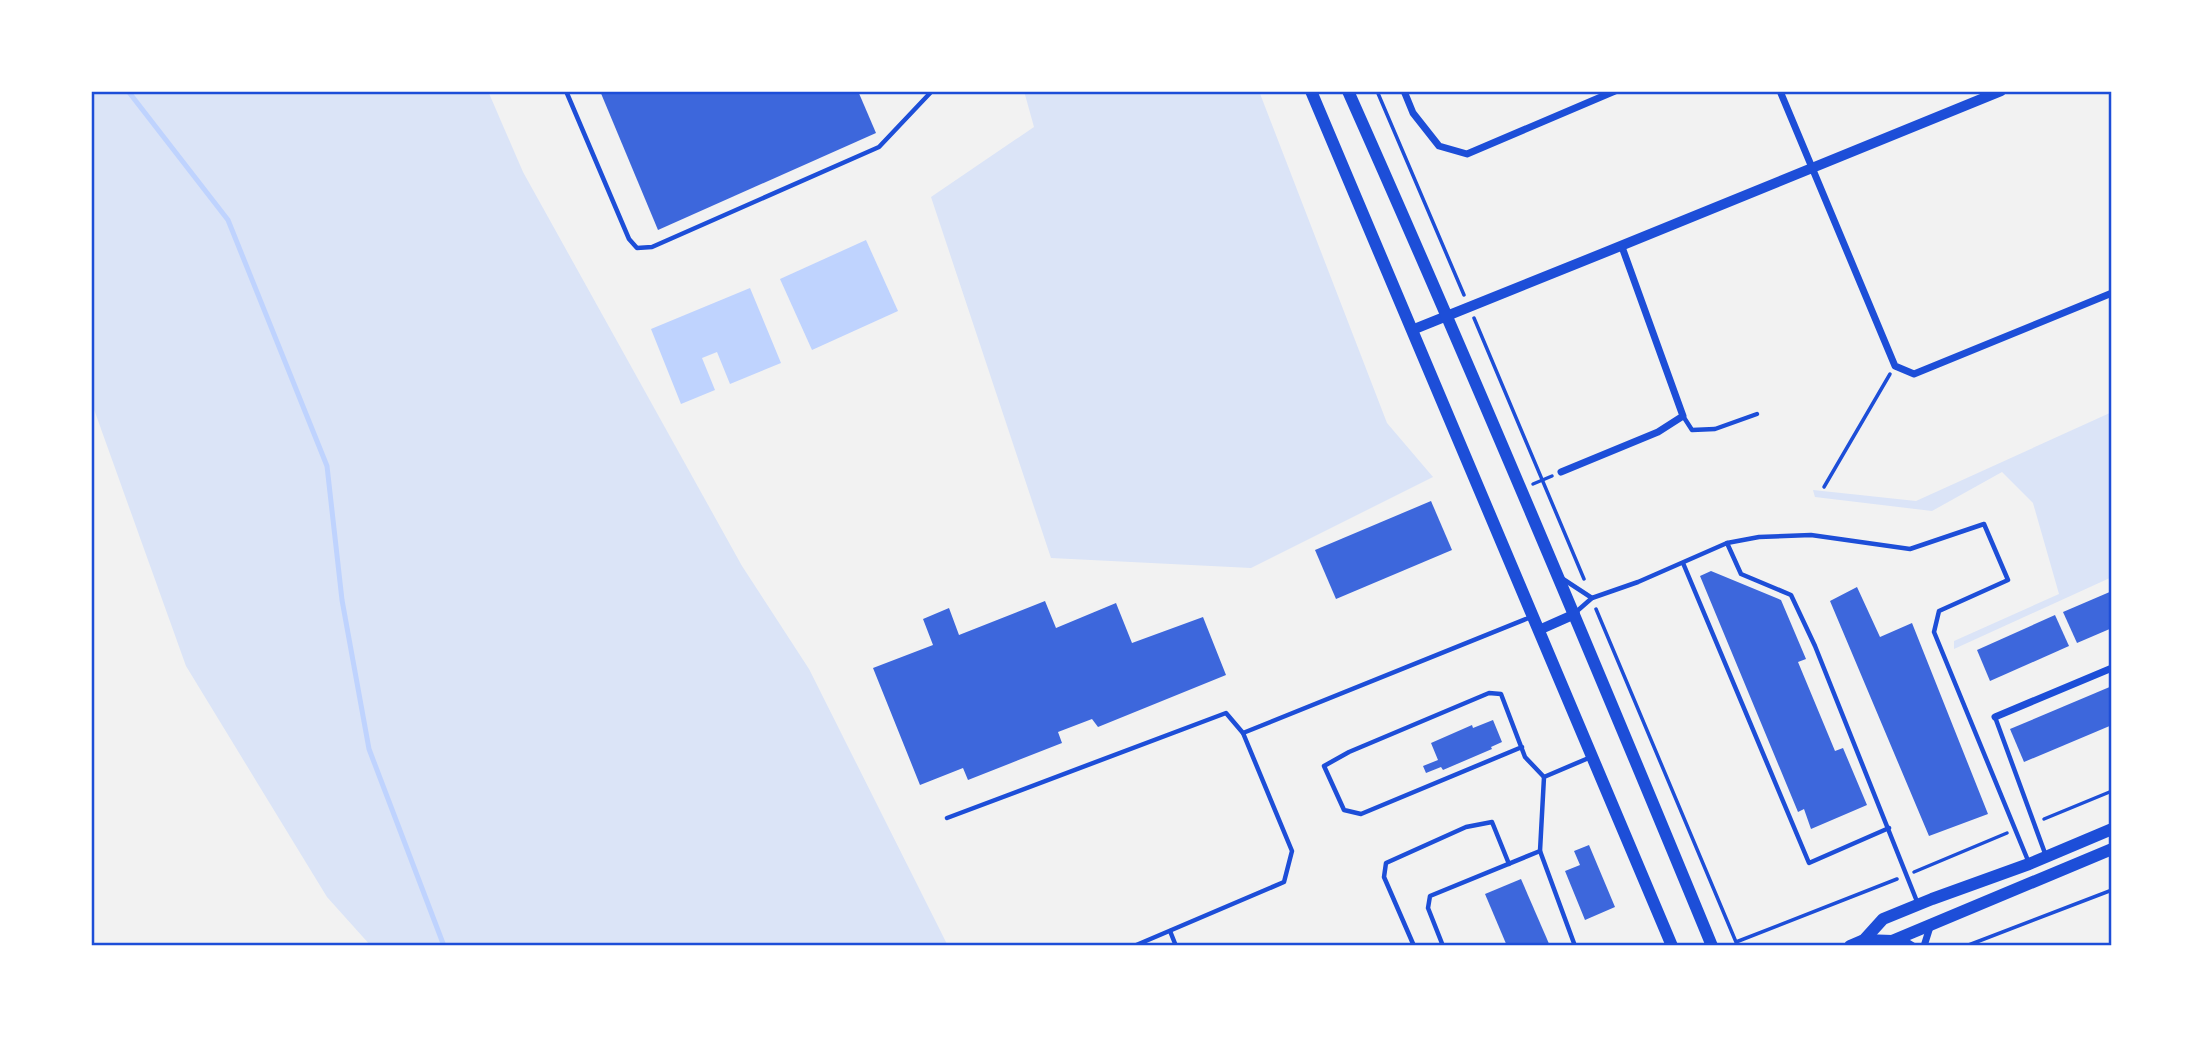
<svg xmlns="http://www.w3.org/2000/svg" width="2203" height="1037" viewBox="0 0 2203 1037" font-family="Commissioner,sans-serif">
  <style>
    .green { fill: #dbe4f7 }
    .water { fill: #bfd3fe }
    .lines { fill: none; stroke-linecap: round; stroke-linejoin: round }
    .stream { stroke: #bfd3fe; stroke-width: 5 }
    .building { fill: #3d67dc }
    .path { stroke: #1d4ed8; stroke-width: 3.5 }
    .service { stroke: #1d4ed8; stroke-width: 4.5 }
    .minor { stroke: #1d4ed8; stroke-width: 7 }
    .tertiary { stroke: #1d4ed8; stroke-width: 10 }
    .secondary { stroke: #1d4ed8; stroke-width: 12 }
    .neatline { fill: none; stroke: #1d4ed8; stroke-width: 2.5 }
  </style>
  <rect width="100%" height="100%" fill="#f2f2f2"/>
  <!-- green -->
  <g class="green">
    <path d="M 91,91 L 488,91 L 523,172 L 742,566 L 809,669 L 948,946 L 371,946 L 327,897 L 186,666 L 91,401 Z"/>
    <path d="M 1024,91 L 1259,91 L 1387,423 L 1433,477 L 1251,568 L 1051,558 L 931,197 L 1034,127 Z"/>
    <path d="M 2112,412 L 2112,577 L 1954,649 L 1954,641 L 2059,594 L 2033,503 L 2002,472 L 1932,511 L 1815,497 L 1813,490 L 1916,501 Z"/>
  </g>
  <!-- water -->
  <g class="water">
    <path d="M 866,240 L 898,311 L 812,350 L 780,279 Z"/>
    <path d="M 750,288 L 781,363 L 730,384 L 717,352 L 702,358 L 715,390 L 681,404 L 651,329 Z"/>
  </g>
  <g class="lines">
    <!-- stream -->
    <path class="stream" d="M 128,91 L 228,220 L 327,466 L 342,600 L 369,749 L 444,946"/>
  </g>
  <!-- building -->
  <g class="building">
    <path d="M 600,91 L 858,91 L 876,133 L 658,230 Z"/>
    <path d="M 1431,501 L 1452,550 L 1336,599 L 1315,550 Z"/>
    <path d="M 1711,571 L 1781,600 L 1806,659 L 1798,662 L 1835,751 L 1843,748 L 1867,805 L 1811,829 L 1804,809 L 1798,812 L 1700,576 Z"/>
    <path d="M 1857,587 L 1880,637 L 1912,623 L 1988,814 L 1929,836 L 1830,601 Z"/>
    <path d="M 2112,591 L 2112,628 L 2077,643 L 2063,612 Z"/>
    <path d="M 1045,601 L 1056,628 L 1116,603 L 1132,643 L 1203,617 L 1226,675 L 1098,727 L 1092,719 L 1058,732 L 1062,743 L 968,780 L 963,768 L 920,785 L 873,668 L 933,645 L 923,619 L 949,608 L 959,635 Z"/>
    <path d="M 2055,615 L 2069,646 L 1990,681 L 1977,650 Z"/>
    <path d="M 2112,686 L 2112,725 L 2024,762 L 2010,729 Z"/>
    <path d="M 1493,720 L 1502,742 L 1491,747 L 1492,749 L 1443,770 L 1441,767 L 1426,773 L 1423,766 L 1438,760 L 1431,743 L 1472,725 L 1473,728 Z"/>
    <path d="M 1589,845 L 1615,907 L 1585,920 L 1565,871 L 1580,865 L 1574,851 Z"/>
    <path d="M 1521,879 L 1550,946 L 1507,946 L 1485,894 Z"/>
  </g>
  <g class="lines">
    <!-- path -->
    <g class="path">
      <path d="M 1377,91 L 1464,295"/>
      <path d="M 1474,318 L 1584,579"/>
      <path d="M 1533,484 L 1552,476"/>
      <path d="M 1824,487 L 1890,374"/>
      <path d="M 1596,609 L 1736,942 L 1897,879"/>
      <path d="M 2044,819 L 2112,791"/>
      <path d="M 1914,872 L 2007,833"/>
      <path d="M 1966,946 L 2112,890"/>
    </g>
    <!-- service -->
    <g class="service">
      <path d="M 566,91 L 629,239 L 637,248 L 652,247 L 879,147 L 932,91"/>
      <path d="M 1683,416 L 1692,430 L 1715,429 L 1757,414"/>
      <path d="M 1727,543 L 1759,537 L 1811,535 L 1910,549 L 1984,524 L 2008,580 L 1939,611 L 1934,632 L 2029,863"/>
      <path d="M 1683,563 L 1809,863 L 1889,828"/>
      <path d="M 1563,579 L 1592,598"/>
      <path d="M 1576,612 L 1592,598 L 1638,582 L 1727,543 L 1741,574 L 1791,595 L 1815,646 L 1918,904"/>
      <path d="M 1995,717 L 2046,856"/>
      <path d="M 1522,747 L 1361,814 L 1344,810 L 1324,766 L 1349,752 L 1489,693 L 1501,694 L 1525,757 L 1544,777"/>
      <path d="M 947,818 L 1226,713 L 1243,733"/>
      <path d="M 1170,931 L 1176,946"/>
      <path d="M 1134,946 L 1284,882 L 1292,851 L 1243,733 L 1531,617"/>
      <path d="M 1414,946 L 1384,877 L 1386,863 L 1466,827 L 1492,822 L 1509,864"/>
      <path d="M 1443,946 L 1428,908 L 1430,896 L 1540,851"/>
      <path d="M 1575,946 L 1540,851 L 1544,777 L 1591,757"/>
    </g>
    <!-- minor -->
    <g class="minor">
      <path d="M 1404,91 L 1413,113 L 1439,146 L 1467,154 L 1615,91"/>
      <path d="M 1780,91 L 1895,366 L 1914,374 L 2112,293"/>
      <path d="M 1561,472 L 1658,432 L 1683,416 L 1622,247"/>
      <path d="M 1995,717 L 2112,668"/>
      <path d="M 1900,938 L 1913,946"/>
      <path d="M 1924,946 L 1930,927"/>
    </g>
    <!-- tertiary -->
    <g class="tertiary">
      <path d="M 1412,330 C 1609,252 1804,170 2001,91"/>
      <path d="M 1539,630 L 1575,614"/>
    </g>
    <!-- secondary -->
    <g class="secondary">
      <path d="M 1311,91 L 1672,946"/>
      <path d="M 1348,91 C 1474,374 1594,660 1712,946"/>
      <path d="M 1864,940 L 1892,941 L 2112,849"/>
      <path d="M 1850,946 L 1864,940 L 1883,919 L 1932,899 L 2029,864 L 2112,829"/>
    </g>
  </g>
  <!-- border -->
  <rect width="2203" height="1037" fill="none" stroke="#ffffff" stroke-width="186"/>
  <rect x="93" y="93" width="2017" height="851" class="neatline"/>
</svg>
